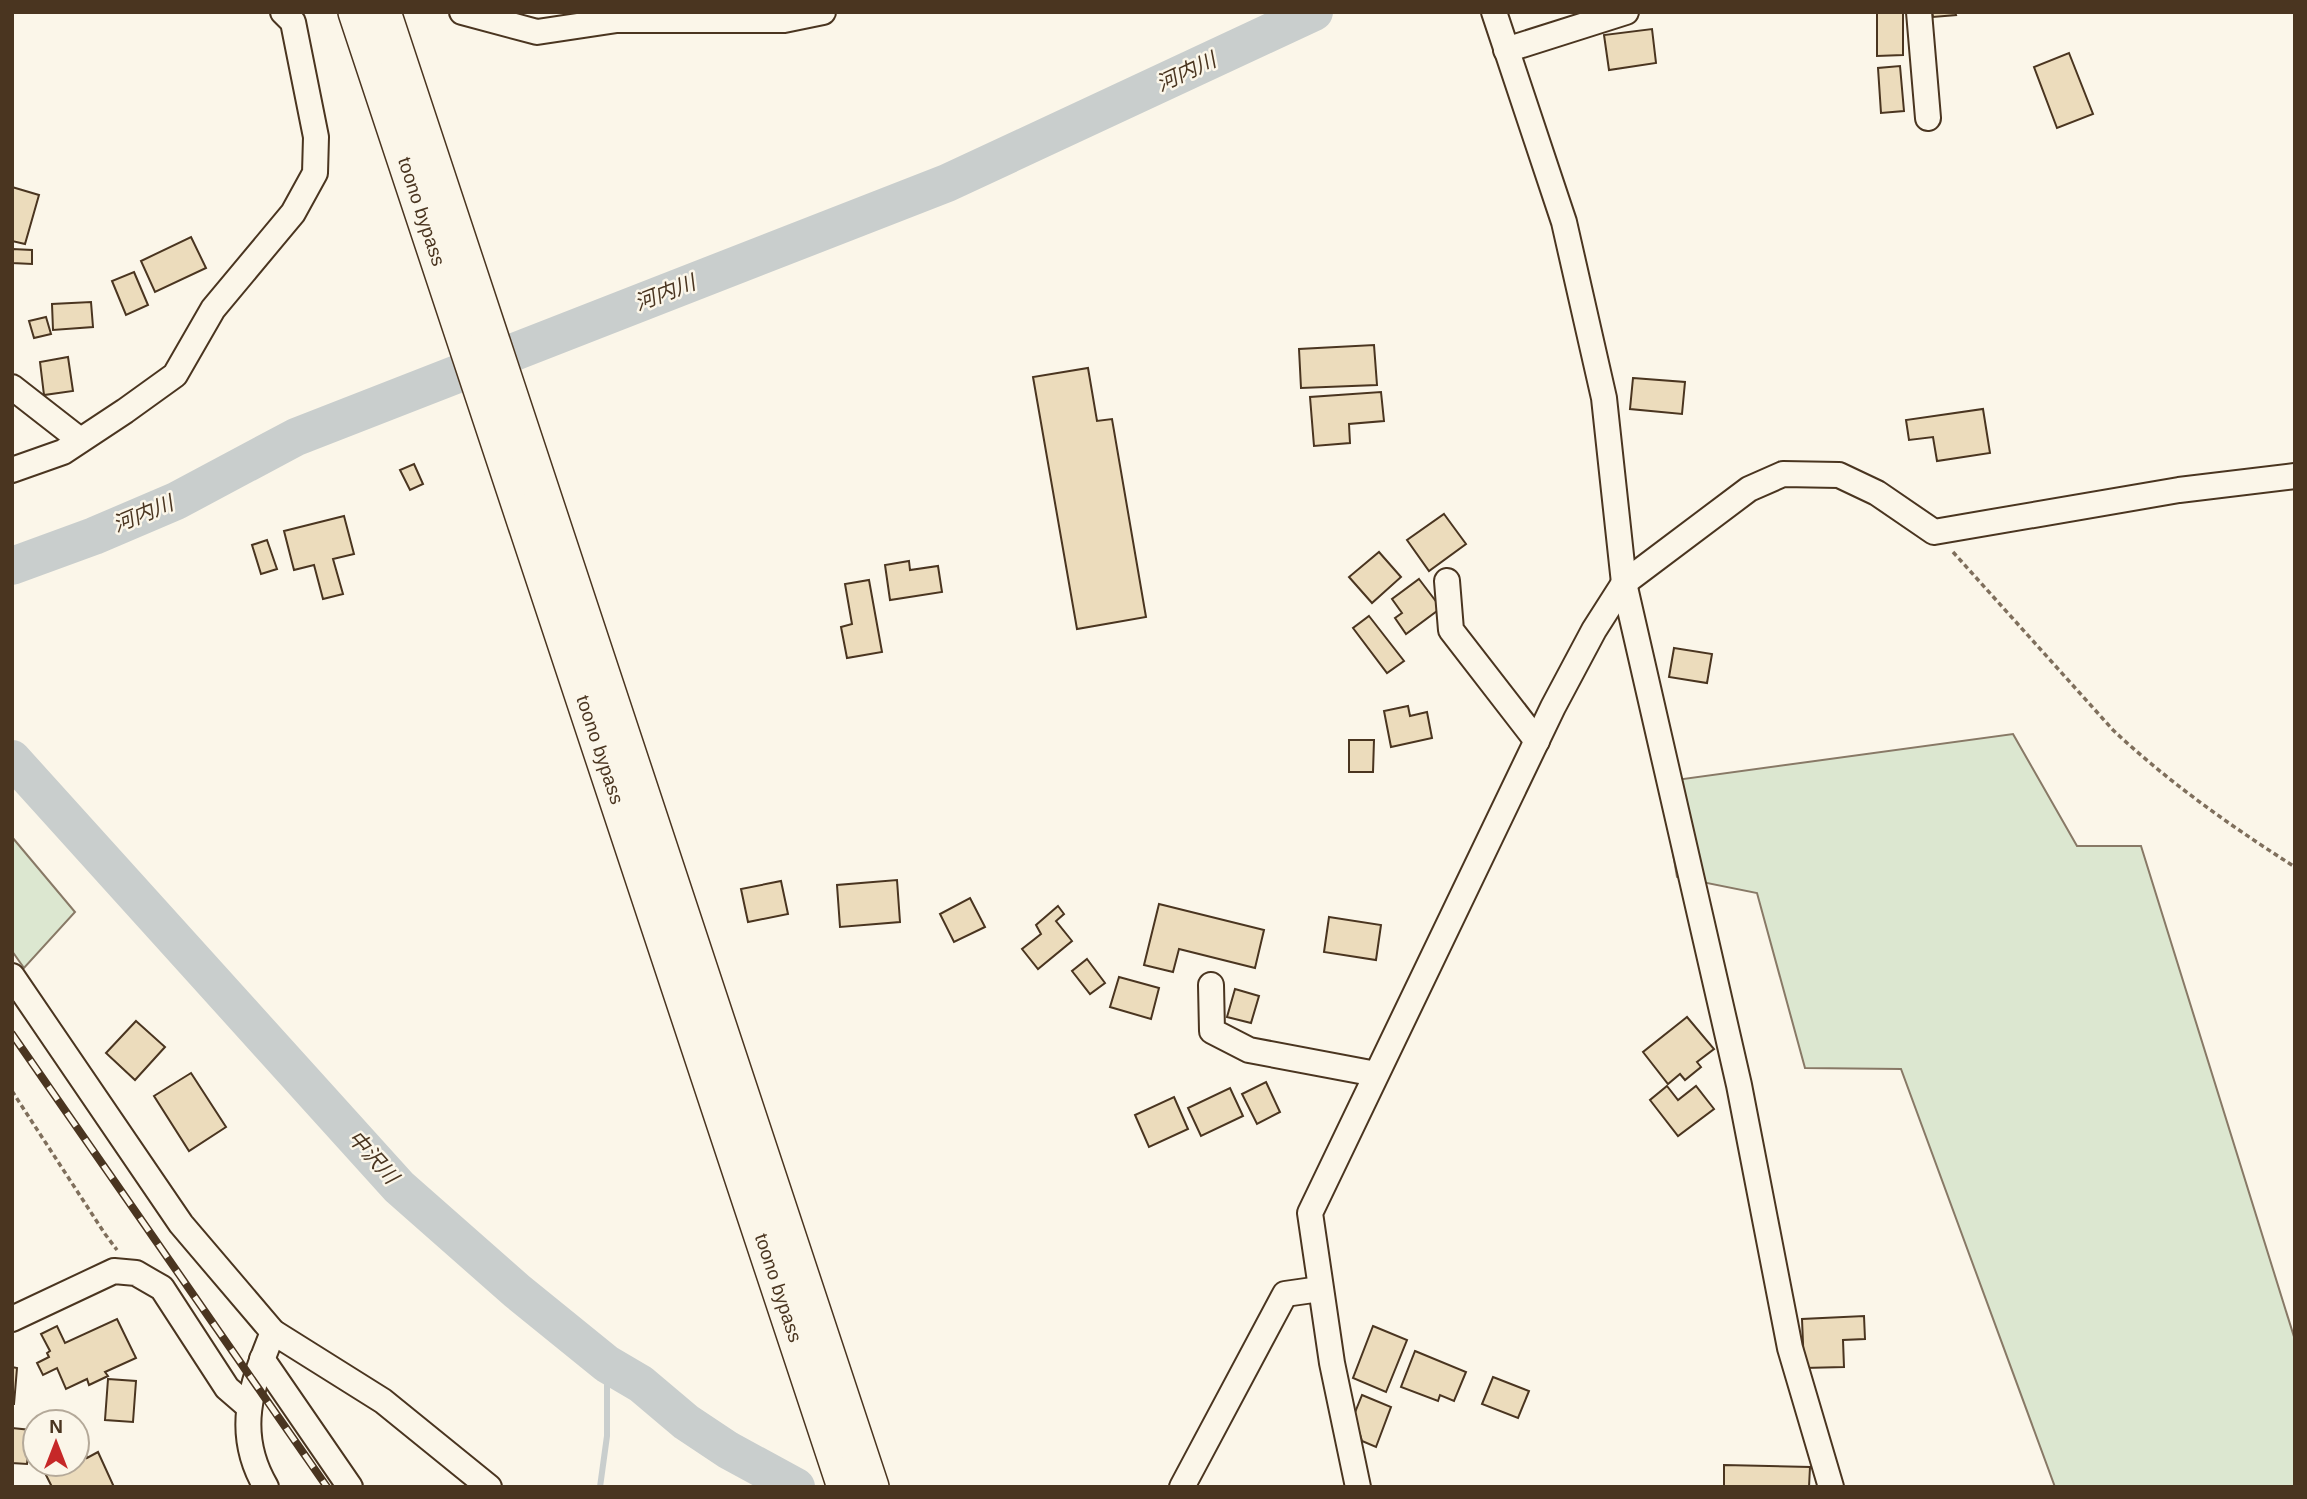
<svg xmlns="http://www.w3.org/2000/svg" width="2307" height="1499" viewBox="0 0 2307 1499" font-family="Helvetica,'Noto Sans JP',sans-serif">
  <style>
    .green { fill: #dce7d0; stroke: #887966; stroke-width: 2 }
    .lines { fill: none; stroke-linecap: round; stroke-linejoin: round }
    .stream { stroke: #c9cecd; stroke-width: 6 }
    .river { stroke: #c9cecd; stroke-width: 38 }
    .building { fill: #ecdcbc; stroke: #4a3520; stroke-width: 2 }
    .minor-casing { stroke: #4a3520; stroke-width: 28 }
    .highway-casing { stroke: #4a3520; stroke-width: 38 }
    .path { stroke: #7f6f5c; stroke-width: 3.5; stroke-dasharray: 5 3.5; stroke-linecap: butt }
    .minor { stroke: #fbf6e9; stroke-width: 24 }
    .highway { stroke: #fbf6e9; stroke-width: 35 }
    .rail-casing { stroke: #4a3520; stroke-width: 8 }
    .rail { stroke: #fbf6e9; stroke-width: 5; stroke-dasharray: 16; stroke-linecap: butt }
    .labels { text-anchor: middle; stroke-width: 5; stroke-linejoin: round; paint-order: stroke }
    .street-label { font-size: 19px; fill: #4a3520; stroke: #fbf6e9 }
    .water-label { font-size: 21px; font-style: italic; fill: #4a3520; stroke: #fbf6e9 }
  </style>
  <rect width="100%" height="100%" fill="#fbf6e9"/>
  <!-- green -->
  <g class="green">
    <path d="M 2013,734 L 2077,846 L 2141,846 L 2295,1340 L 2295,1487 L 2055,1487 L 1901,1069 L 1805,1068 L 1757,893 L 1677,877 L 1661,782 Z"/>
    <path d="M 12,837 L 75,912 L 24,968 L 12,951 Z"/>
  </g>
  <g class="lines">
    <!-- stream -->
    <path class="stream" d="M 600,1487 L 607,1436 L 607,1364"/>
    <!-- river -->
    <g class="river">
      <path d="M 12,566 L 94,536 L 176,501 L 296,437 L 947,183 L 1314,12"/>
      <path d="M 12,759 L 399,1187 L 517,1291 L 607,1364 L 641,1384 L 686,1422 L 728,1450 L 796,1487"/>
    </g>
  </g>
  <!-- building -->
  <g class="building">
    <path d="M 1877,12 L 1903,12 L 1903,55 L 1877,56 Z"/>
    <path d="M 1932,12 L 1955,12 L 1956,15 L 1933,17 Z"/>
    <path d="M 1652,29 L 1656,63 L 1609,70 L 1604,35 Z"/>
    <path d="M 2069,53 L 2093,114 L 2057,128 L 2034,67 Z"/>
    <path d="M 1900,66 L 1904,111 L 1881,113 L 1878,68 Z"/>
    <path d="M 12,187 L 39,195 L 25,244 L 12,241 Z"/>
    <path d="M 191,237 L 206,268 L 155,292 L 141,261 Z"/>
    <path d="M 12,249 L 32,250 L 32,264 L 12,263 Z"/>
    <path d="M 134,272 L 148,305 L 126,315 L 112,281 Z"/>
    <path d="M 91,302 L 93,327 L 53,330 L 52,304 Z"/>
    <path d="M 46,317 L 51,334 L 34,338 L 29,321 Z"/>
    <path d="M 1374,345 L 1377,385 L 1301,388 L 1299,349 Z"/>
    <path d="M 68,357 L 73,391 L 44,395 L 40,362 Z"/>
    <path d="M 1088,368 L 1097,421 L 1112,419 L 1146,617 L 1077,629 L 1033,377 Z"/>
    <path d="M 1633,378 L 1685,382 L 1682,414 L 1630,409 Z"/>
    <path d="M 1381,392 L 1384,421 L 1349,424 L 1350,443 L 1314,446 L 1310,397 Z"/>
    <path d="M 1983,409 L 1990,453 L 1937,461 L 1933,437 L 1909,440 L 1906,420 Z"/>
    <path d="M 414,464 L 423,484 L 410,490 L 400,470 Z"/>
    <path d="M 1444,514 L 1466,544 L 1429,571 L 1407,540 Z"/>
    <path d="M 344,516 L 354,554 L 333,559 L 343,594 L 323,599 L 314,565 L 294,570 L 284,531 Z"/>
    <path d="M 267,540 L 277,569 L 261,574 L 252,545 Z"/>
    <path d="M 1379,552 L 1401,577 L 1372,603 L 1349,577 Z"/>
    <path d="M 909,561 L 910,570 L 938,566 L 942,592 L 890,600 L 885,565 Z"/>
    <path d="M 1419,579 L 1441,608 L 1406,634 L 1395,618 L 1402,613 L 1392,599 Z"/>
    <path d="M 869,580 L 882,652 L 847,658 L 841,627 L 852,624 L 845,584 Z"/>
    <path d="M 1369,616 L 1404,661 L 1387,673 L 1353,628 Z"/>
    <path d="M 1674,648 L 1712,654 L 1707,683 L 1669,677 Z"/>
    <path d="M 1408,706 L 1410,716 L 1427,712 L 1432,738 L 1391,747 L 1384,711 Z"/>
    <path d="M 1349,740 L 1374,740 L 1373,772 L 1349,772 Z"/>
    <path d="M 897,880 L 900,922 L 840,927 L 837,885 Z"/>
    <path d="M 781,881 L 788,914 L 748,922 L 741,889 Z"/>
    <path d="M 970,898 L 985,927 L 954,942 L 940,914 Z"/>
    <path d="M 1159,904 L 1264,930 L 1255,968 L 1179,949 L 1173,972 L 1144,965 Z"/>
    <path d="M 1058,906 L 1064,914 L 1056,921 L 1072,941 L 1038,969 L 1022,949 L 1041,934 L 1036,925 Z"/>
    <path d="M 1329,917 L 1381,925 L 1376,960 L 1324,952 Z"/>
    <path d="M 1087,959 L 1105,983 L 1090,994 L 1072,971 Z"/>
    <path d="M 1119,977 L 1159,988 L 1151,1019 L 1110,1007 Z"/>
    <path d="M 1235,989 L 1259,996 L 1251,1023 L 1227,1017 Z"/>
    <path d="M 1687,1017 L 1714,1049 L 1697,1062 L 1701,1067 L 1685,1080 L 1680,1074 L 1668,1084 L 1643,1052 Z"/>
    <path d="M 136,1021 L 165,1047 L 135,1080 L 106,1053 Z"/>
    <path d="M 191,1073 L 226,1127 L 189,1151 L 154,1096 Z"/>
    <path d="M 1266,1082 L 1280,1112 L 1257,1124 L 1242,1094 Z"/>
    <path d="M 1667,1086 L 1678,1100 L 1696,1086 L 1714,1109 L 1678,1136 L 1650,1100 Z"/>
    <path d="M 1230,1088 L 1243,1116 L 1201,1136 L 1188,1108 Z"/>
    <path d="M 1174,1097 L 1188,1129 L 1149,1147 L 1135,1115 Z"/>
    <path d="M 1864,1316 L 1865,1339 L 1843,1340 L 1844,1367 L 1804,1368 L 1802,1319 Z"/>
    <path d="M 117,1319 L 136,1358 L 105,1372 L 108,1376 L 89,1385 L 87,1379 L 66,1389 L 57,1368 L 43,1375 L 37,1363 L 49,1357 L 47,1353 L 50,1351 L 41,1334 L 57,1326 L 65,1343 Z"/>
    <path d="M 1373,1326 L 1407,1340 L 1386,1392 L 1353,1378 Z"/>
    <path d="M 1415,1351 L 1466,1372 L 1454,1401 L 1440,1395 L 1438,1401 L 1401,1387 Z"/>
    <path d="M 12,1367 L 17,1368 L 14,1404 L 12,1404 Z"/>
    <path d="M 1493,1377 L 1529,1391 L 1518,1418 L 1482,1404 Z"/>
    <path d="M 108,1379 L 136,1381 L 133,1422 L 105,1420 Z"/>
    <path d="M 1362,1395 L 1391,1407 L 1376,1447 L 1362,1441 L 1354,1415 Z"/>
    <path d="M 12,1428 L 31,1430 L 27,1464 L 12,1463 Z"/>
    <path d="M 83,1446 L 87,1458 L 98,1452 L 114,1487 L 52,1487 L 44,1471 L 55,1467 L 54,1464 L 77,1464 L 77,1449 Z"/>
    <path d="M 1724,1465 L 1810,1467 L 1809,1487 L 1724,1487 Z"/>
  </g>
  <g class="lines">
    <defs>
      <g id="minor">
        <path d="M 462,12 L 537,32 L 617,20 L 784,20 L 823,12"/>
        <path d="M 1494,12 L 1564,222 L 1604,398 L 1624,583 L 1739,1085 L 1790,1348 L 1831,1487"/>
        <path d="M 1919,12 L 1928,118"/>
        <path d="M 1506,50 L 1626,12"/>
        <path d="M 12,387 L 80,440"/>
        <path d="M 12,470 L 63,452 L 125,411 L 175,375 L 213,309 L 293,213 L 315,173 L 316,137 L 293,22 L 283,12"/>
        <path d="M 1447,581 L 1451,630 L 1537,741"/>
        <path d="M 12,976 L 181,1224 L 273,1332 L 383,1401 L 489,1487"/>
        <path d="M 1211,985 L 1212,1031 L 1249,1050 L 1376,1074"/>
        <path d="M 12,1319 L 114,1271 L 136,1273 L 162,1288 L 227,1388 L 249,1407"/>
        <path d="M 262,1359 L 350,1487"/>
        <path d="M 266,1487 C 234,1433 251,1386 273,1332"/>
        <path d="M 1182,1487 L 1285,1294 L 1320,1289"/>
        <path d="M 1358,1487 L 1332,1363 L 1310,1213 L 1553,707 L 1594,630 L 1624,583 L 1749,489 L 1783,474 L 1839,475 L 1877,493 L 1934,532 L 2179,490 L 2295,476"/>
      </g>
      <g id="highway">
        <path id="s1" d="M 356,12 L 845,1487"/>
        <path d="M 383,12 L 871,1487"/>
      </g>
    </defs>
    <!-- minor casing -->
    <use href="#minor" class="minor-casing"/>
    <!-- highway casing -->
    <use href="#highway" class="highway-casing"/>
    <!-- path -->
    <g class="path">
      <path d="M 1953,552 L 2113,730 C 2167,781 2232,827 2295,867"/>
      <path d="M 12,1091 L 105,1234 L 117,1250"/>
    </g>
    <!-- minor -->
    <use href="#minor" class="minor"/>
    <!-- highway -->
    <use href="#highway" class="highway"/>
    <defs>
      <path id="rail" d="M 12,1034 L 327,1487"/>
    </defs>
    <!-- rail casing -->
    <use href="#rail" class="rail-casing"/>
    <!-- rail -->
    <use href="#rail" class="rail"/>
  </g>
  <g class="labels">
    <!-- street labels -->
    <g class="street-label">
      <text dy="7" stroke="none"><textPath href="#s1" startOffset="210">toono bypass</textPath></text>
      <text dy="7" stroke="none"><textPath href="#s1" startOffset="777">toono bypass</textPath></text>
      <text dy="7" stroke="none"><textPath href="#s1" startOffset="1344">toono bypass</textPath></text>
    </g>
    <!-- water labels -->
    <g class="water-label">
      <text transform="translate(1186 72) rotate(-25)" y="7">河内川</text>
      <text transform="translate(665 293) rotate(-21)" y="7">河内川</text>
      <text transform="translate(143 514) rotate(-22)" y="7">河内川</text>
      <text transform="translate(373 1157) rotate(48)" y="7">中沢川</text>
    </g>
  </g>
  <!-- border -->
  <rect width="2307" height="1499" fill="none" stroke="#4a3520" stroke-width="28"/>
  <!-- north arrow -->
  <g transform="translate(56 1443)"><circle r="33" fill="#fbf6e9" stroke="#b4a999" stroke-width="2"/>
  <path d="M0-5L12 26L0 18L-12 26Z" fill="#c62828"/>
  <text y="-10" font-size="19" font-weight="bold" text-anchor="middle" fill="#4a3520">N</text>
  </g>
</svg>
